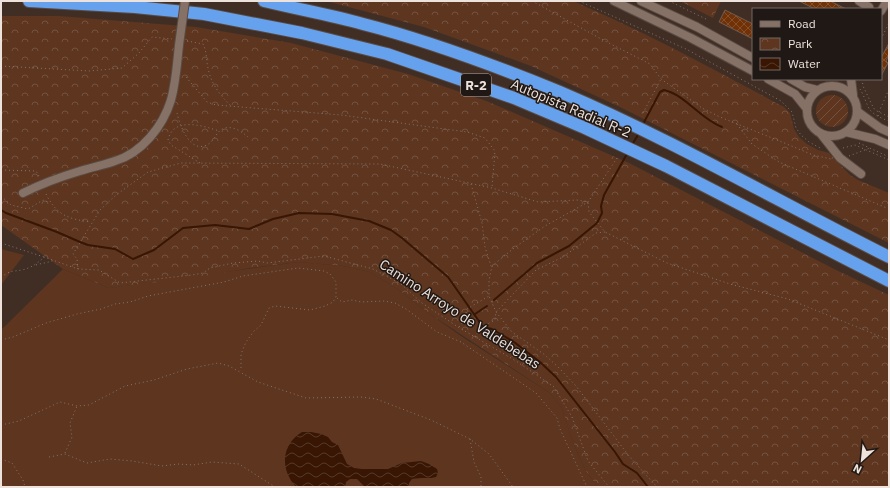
<svg xmlns="http://www.w3.org/2000/svg" width="890" height="488" viewBox="0 0 890 488" font-family="'IBM Plex Sans',sans-serif">
  <style>
    .grass { fill: #5e351f }
    .park { fill: url(#park-crowns) }
    .garden { fill: url(#garden-furrows) }
    .water { fill: url(#water-waves) }
    .lines { fill: none; stroke-linecap: round; stroke-linejoin: round }
    .stream { stroke: #381603; stroke-width: 2 }
    .building { fill: url(#building-cross-hatch); stroke: #6f5b51 }
    .minor-casing { stroke: #5a4b43; stroke-width: 10 }
    .highway-casing { stroke: #5a4b43; stroke-width: 14 }
    .path { stroke: #84746d; stroke-width: 1; stroke-dasharray: 1 3; stroke-linecap: butt }
    .minor { stroke: #867166; stroke-width: 8 }
    .highway { stroke: #66a1ed; stroke-width: 12 }
    .minor-bridge-casing { stroke: #5a4b43; stroke-width: 10; stroke-linecap: butt }
    .minor-bridge { stroke: #867166; stroke-width: 8 }
    .labels { text-anchor: middle; stroke-width: 3; stroke-linejoin: round; paint-order: stroke }
    .shield { fill: #201814; stroke: #b0a5a0; stroke-width: 1 }
    .shield-label { font-size: 13px; font-weight: bold; fill: #eee2dc }
    .street-label { font-size: 14px; fill: #eee2dc; stroke: #201814 }
  </style>
  <defs>
    <pattern id="park-crowns" width="20" height="18" patternUnits="userSpaceOnUse"><rect width="20" height="18" fill="#5e351f"/><path d="M2 6a3 3 0 1 1 6 0M12 15a3 3 0 1 1 6 0" fill="none" stroke="#75523f"/></pattern>
    <pattern id="garden-furrows" width="10" height="10" patternUnits="userSpaceOnUse"><rect width="10" height="10" fill="#5e351f"/><path d="M-1 1l2-2M0 10L10 0M9 11l2-2" fill="none" stroke="#75523f"/></pattern>
    <pattern id="water-waves" width="16" height="10" patternUnits="userSpaceOnUse"><rect width="16" height="10" fill="#381603"/><path d="M0 5q4-4 8 0t8 0" fill="none" stroke="#553827"/></pattern>
    <pattern id="building-cross-hatch" width="8" height="8" patternUnits="userSpaceOnUse"><rect width="8" height="8" fill="#713107"/><path d="M0 0l8 8M0 8l8-8" fill="none" stroke="#864f2b"/></pattern>
  </defs>
  <rect width="100%" height="100%" fill="#402e25"/>
  <!-- grass -->
  <g class="grass">
    <path d="M 1,249 L 24,255 L 1,285 Z"/>
    <path d="M 298,262 L 344,266 L 370,272 L 399,290 L 430,314 L 461,336 L 550,393 L 562,408 L 572,440 L 586,471 L 598,487 L 1,487 L 1,330 L 63,269 L 109,288 Z"/>
  </g>
  <!-- park -->
  <g class="park">
    <path d="M 326,1 L 573,1 C 645,32 715,70 784,107 L 790,113 L 794,129 L 799,137 L 807,144 L 818,150 L 829,153 L 850,175 L 858,180 L 889,193 L 889,243 L 620,107 L 531,66 L 424,27 Z"/>
    <path d="M 680,1 L 721,1 L 713,18 Z"/>
    <path d="M 1,16 L 59,16 L 196,27 L 291,43 L 408,74 L 489,102 L 629,163 L 836,270 L 889,295 L 889,487 L 598,487 L 586,471 L 572,440 L 562,408 L 550,393 L 430,314 L 399,290 L 370,272 L 344,266 L 298,262 L 250,268 L 199,277 L 109,288 L 63,269 L 1,225 Z"/>
  </g>
  <!-- garden -->
  <circle class="garden" cx="832" cy="111" r="16"/>
  <!-- water -->
  <path class="water" d="M 302,432 L 311,432 L 321,434 L 328,437 L 332,442 L 338,445 L 347,464 L 354,468 L 362,469 L 388,469 L 402,463 L 421,461 L 429,464 L 437,469 L 438,473 L 436,477 C 430,479 421,477 412,479 L 409,483 L 409,487 L 365,487 L 357,479 L 350,479 L 346,482 L 345,487 L 296,487 C 280,469 281,445 302,432 Z"/>
  <g class="lines">
    <!-- stream -->
    <g class="stream">
      <path d="M 642,126 L 660,92 L 664,90 C 686,95 700,119 722,127"/>
      <path d="M 632,145 L 639,133"/>
      <path d="M 1,210 L 6,213 L 57,232 L 80,242 L 88,245 L 115,249 L 133,259 L 154,250 L 183,228 L 215,225 L 249,229 L 273,219 L 299,213 L 332,214 L 369,221 L 391,230 L 402,238 L 448,277 L 483,327 L 492,329 L 514,342 L 540,362 L 556,377 L 615,452 L 623,464 L 637,473 L 648,487"/>
      <path d="M 494,300 L 537,263 L 569,246 L 597,223 L 602,213 L 601,206 L 604,195 L 628,152"/>
      <path d="M 475,314 L 487,306"/>
    </g>
  </g>
  <!-- building -->
  <g class="building">
    <path d="M 799,1 L 830,1 L 846,9 L 815,9 Z"/>
    <path d="M 725,10 L 753,24 L 753,39 L 719,22 Z"/>
    <path d="M 889,43 L 889,55 L 886,61 L 888,63 L 881,76 L 881,58 Z"/>
  </g>
  <g class="lines">
    <defs>
      <g id="minor">
        <path d="M 614,1 L 691,38 L 753,71"/>
        <path d="M 641,1 L 697,27 L 753,58"/>
        <path d="M 859,1 L 869,7"/>
        <path d="M 881,11 L 887,1"/>
        <path d="M 768,79 L 795,94 L 807,109"/>
        <path d="M 791,79 L 805,87 L 817,90"/>
        <path d="M 851,79 L 853,95"/>
        <circle cx="832" cy="111" r="25"/>
        <path d="M 858,112 L 880,128 L 889,132"/>
        <path d="M 846,132 L 875,139 L 889,145"/>
        <path d="M 821,134 L 840,158 L 861,174"/>
        <path d="M 23,193 C 41,184 60,177 80,171 C 92,167 104,165 115,161 C 142,153 163,126 171,100 C 176,82 177,63 179,45"/>
      </g>
      <g id="highway">
        <path d="M 29,1 L 135,7 L 204,14 L 302,33 L 387,54 L 514,98 L 585,128 L 666,166 L 889,281"/>
        <path d="M 264,1 C 297,9 330,15 363,24 C 430,41 496,66 560,92 C 673,140 779,202 889,257"/>
      </g>
    </defs>
    <!-- minor casing -->
    <use href="#minor" class="minor-casing"/>
    <!-- highway casing -->
    <use href="#highway" class="highway-casing"/>
    <!-- path -->
    <g class="path">
      <path d="M 532,1 L 603,40 L 650,64 L 661,79 L 702,108 L 720,117 L 782,142 L 813,155 L 831,159"/>
      <path d="M 579,1 L 686,49 L 781,101 L 792,112 L 796,128 L 801,135 L 809,142 L 822,149"/>
      <path d="M 669,1 L 708,20"/>
      <path d="M 881,39 L 889,23"/>
      <path d="M 187,41 L 203,44 C 207,51 206,60 208,68 C 211,84 220,95 231,106"/>
      <path d="M 1,66 L 89,71 L 122,68 L 139,53 L 152,37 L 172,39"/>
      <path d="M 186,77 L 207,102 L 216,105 L 341,115 L 467,132 L 485,138 L 495,151 L 492,188"/>
      <path d="M 862,79 L 863,86 L 873,107 L 875,110 L 889,117"/>
      <path d="M 860,89 C 864,95 867,106 870,110 C 874,115 883,119 889,121"/>
      <path d="M 177,113 C 180,126 191,157 210,143 C 216,138 217,130 225,128 C 234,126 242,132 248,137"/>
      <path d="M 643,113 L 661,79"/>
      <path d="M 878,116 L 879,112 L 889,89"/>
      <path d="M 737,124 L 752,144 L 779,162 L 889,209"/>
      <path d="M 859,143 L 889,157"/>
      <path d="M 843,148 L 855,145 L 889,160"/>
      <path d="M 849,156 L 870,148"/>
      <path d="M 617,158 L 588,202 L 545,226 L 514,248 L 492,266 L 489,280 L 489,296 L 496,312 L 512,332 L 545,355 L 559,368 L 576,386 L 629,456 L 657,487"/>
      <path d="M 200,163 L 171,145 L 168,140 C 173,116 204,126 219,131"/>
      <path d="M 1,170 L 36,171 L 39,176"/>
      <path d="M 471,184 L 482,223 L 485,247 L 491,266"/>
      <path d="M 46,194 C 57,216 69,219 91,222"/>
      <path d="M 1,196 L 11,205 L 28,209 L 43,200 L 50,203"/>
      <path d="M 1,243 L 44,257"/>
      <path d="M 36,265 C 42,263 48,263 54,260"/>
      <path d="M 78,269 L 77,259 L 73,254 L 100,210 L 116,195 L 148,172 L 181,163 L 380,164 L 492,188 L 538,202 L 577,200 L 588,202 L 589,212 L 605,232 L 667,263 L 730,284 L 788,299 L 889,340"/>
      <path d="M 1,277 C 12,270 10,272 22,270 C 31,268 38,263 44,257 L 78,269 L 99,270 L 120,283 L 192,275 L 203,273 L 210,268 L 233,263 L 258,261 L 267,263 L 324,256 L 373,269 L 401,284 L 422,303 L 458,327 L 516,361 L 554,387 L 572,417 L 588,461 L 609,487"/>
      <path d="M 337,298 L 342,302 L 352,300 L 361,302 L 384,301 L 395,303 L 406,309 L 437,332 L 461,342 L 536,393 L 557,418 L 560,429 L 587,487"/>
      <path d="M 459,327 L 464,321 L 467,309 L 489,296"/>
      <path d="M 475,337 L 480,328 L 495,320 L 496,312 L 536,270 L 563,257 L 596,233 L 605,232"/>
      <path d="M 1,340 L 13,337 L 46,323 L 77,314 L 101,309 L 115,304 L 130,302 L 148,296 L 224,282 L 243,276 L 298,268 L 324,271 L 330,274 L 336,282 L 336,297 L 333,302 L 325,306 L 310,310 L 275,306 L 269,308 L 261,325 L 254,331 L 246,342 L 241,354 L 241,371"/>
      <path d="M 1,425 L 19,421 L 60,402 L 77,406 L 89,405 L 125,386 L 154,380 L 187,369 L 218,363 L 229,366 L 258,382 L 306,398 L 361,397 L 376,399 L 431,420 L 470,439 L 489,454 L 513,487"/>
      <path d="M 470,439 L 474,462 L 481,477 L 481,487"/>
      <path d="M 65,453 L 72,437 L 70,423 L 77,406"/>
      <path d="M 49,457 L 65,454 L 87,463 L 110,459 L 132,461 L 162,466 L 178,464 L 193,465 L 212,462 L 239,464 L 275,487"/>
      <path d="M 1,459 L 12,463 L 23,480 L 25,487"/>
    </g>
    <!-- minor -->
    <use href="#minor" class="minor"/>
    <!-- highway -->
    <use href="#highway" class="highway"/>
    <defs>
      <path id="minor-bridge" d="M 179,45 L 185,1"/>
    </defs>
    <!-- minor-bridge casing -->
    <use href="#minor-bridge" class="minor-bridge-casing"/>
    <!-- minor-bridge -->
    <use href="#minor-bridge" class="minor-bridge"/>
  </g>
  <g class="labels">
    <!-- shield labels -->
    <rect class="shield" x="461" y="74" width="30" height="22" rx="3"/>
    <g class="shield-label">
      <text x="476" y="90">R-2</text>
    </g>
    <!-- street labels -->
    <g class="street-label">
      <text transform="translate(571 108) rotate(23)" y="5">Autopista Radial R-2</text>
      <text transform="translate(460 314) rotate(33)" y="5">Camino Arroyo de Valdebebas</text>
    </g>
  </g>
  <!-- border -->
  <rect width="890" height="488" fill="none" stroke="#eee2dc" stroke-width="4"/>
  <!-- legend -->
  <rect x="752" y="8" width="130" height="72" fill="#201814" stroke="#726964"/>
  <rect x="760" y="21" width="20" height="6" fill="#867166" stroke="#726964"/>
  <text x="788" y="28" font-size="12" fill="#eee2dc">Road</text>
  <rect x="760" y="38" width="20" height="12" fill="url(#park-crowns)" stroke="#726964"/>
  <text x="788" y="48" font-size="12" fill="#eee2dc">Park</text>
  <rect x="760" y="58" width="20" height="12" fill="url(#water-waves)" stroke="#726964"/>
  <text x="788" y="68" font-size="12" fill="#eee2dc">Water</text>
  <!-- north arrow -->
  <g transform="translate(862 460) rotate(207)" stroke="#201814" stroke-width="3" paint-order="stroke">
  <path d="M0-3L7 15L0 10L-7 15Z" fill="#eee2dc"/>
  <text y="-6" font-size="11" font-weight="bold" text-anchor="middle" fill="#eee2dc">N</text>
  </g>
</svg>
